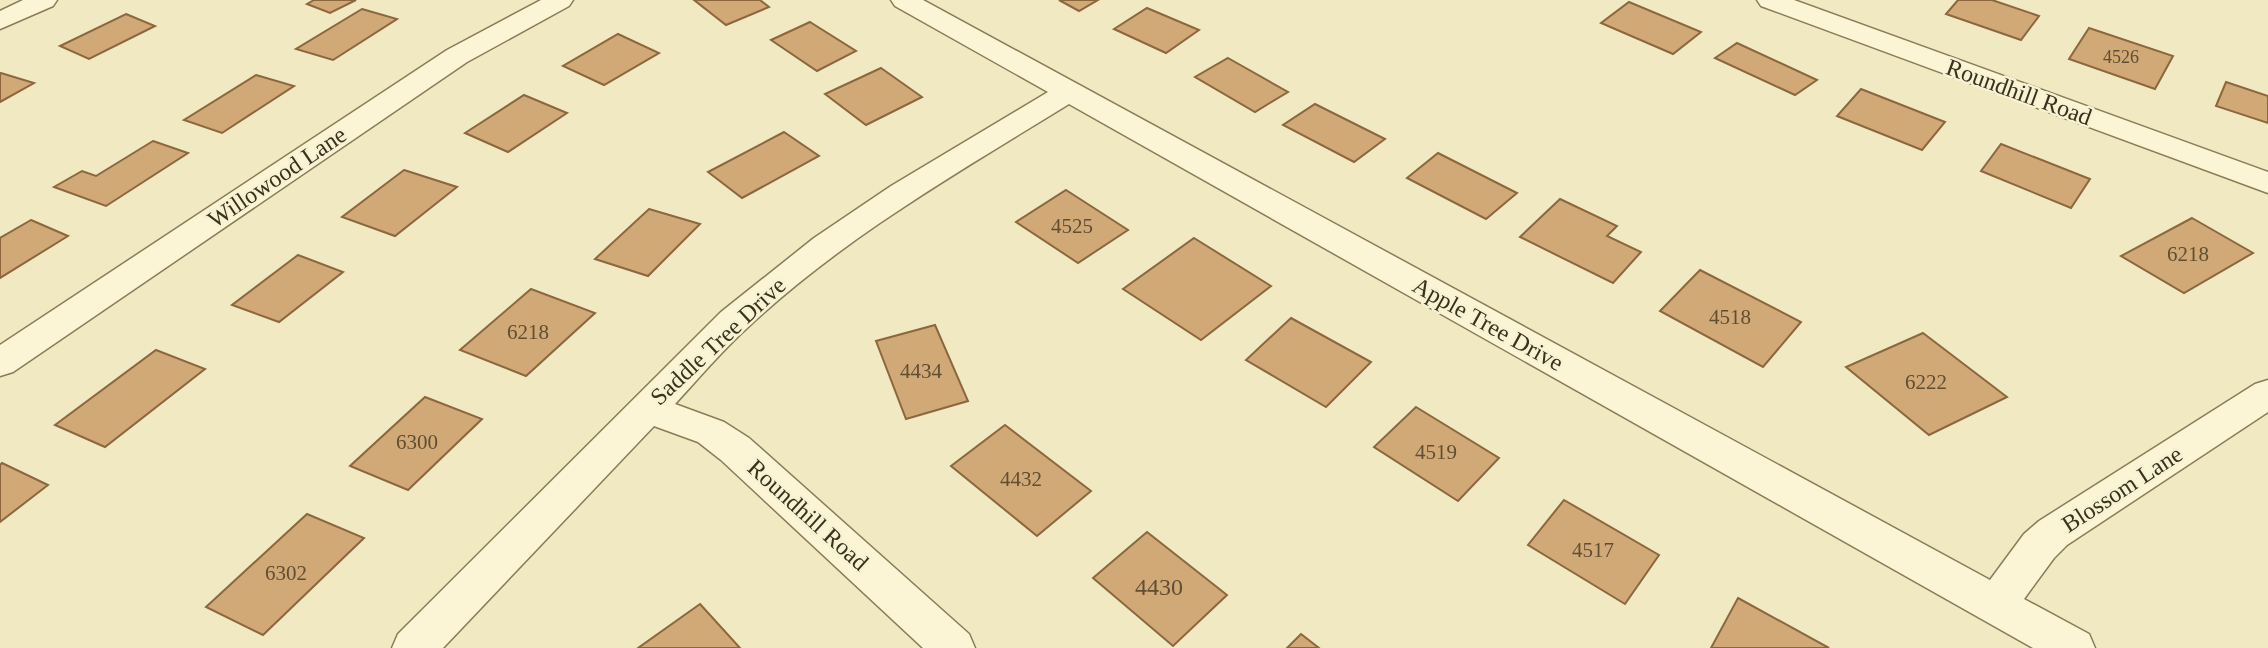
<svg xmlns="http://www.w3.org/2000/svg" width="2268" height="648" viewBox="0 0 2268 648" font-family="Georgia,serif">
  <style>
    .building { fill: #d1a976; stroke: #8c673d; stroke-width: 2 }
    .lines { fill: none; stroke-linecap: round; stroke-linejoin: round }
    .street-casing { stroke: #8b7b58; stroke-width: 3 }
    .street { fill: #fbf5d6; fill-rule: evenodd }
    .labels { text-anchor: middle; stroke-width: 5; stroke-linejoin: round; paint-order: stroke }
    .far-number-label { font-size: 18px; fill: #604e33 }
    .number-label { font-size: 21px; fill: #604e33 }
    .street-label { font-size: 24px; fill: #3a301d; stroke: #f7f2d2 }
    .near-number-label { font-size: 24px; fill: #604e33 }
  </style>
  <rect width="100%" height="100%" fill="#f0e9c2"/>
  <!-- building -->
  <g class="building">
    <path d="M 314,0 L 356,0 L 330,13 L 307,4 Z"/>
    <path d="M 694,0 L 760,0 L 769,7 L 726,25 Z"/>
    <path d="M 1059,0 L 1098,0 L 1079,11 Z"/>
    <path d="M 1958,0 L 1992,0 L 2039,16 L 2021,40 L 1946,14 Z"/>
    <path d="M 1629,2 L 1701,32 L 1673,54 L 1601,23 Z"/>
    <path d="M 1147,8 L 1199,30 L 1166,53 L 1114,29 Z"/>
    <path d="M 362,9 L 397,19 L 333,60 L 296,49 Z"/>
    <path d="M 126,14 L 155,26 L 89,59 L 60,46 Z"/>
    <path d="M 810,22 L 856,51 L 817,71 L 771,40 Z"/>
    <path d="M 2089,28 L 2173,56 L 2155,89 L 2069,59 Z"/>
    <path d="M 618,34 L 659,53 L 604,85 L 563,66 Z"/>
    <path d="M 1737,43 L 1817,80 L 1795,95 L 1715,58 Z"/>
    <path d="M 1228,58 L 1288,92 L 1255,112 L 1195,77 Z"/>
    <path d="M 881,68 L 922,97 L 866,125 L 825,94 Z"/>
    <path d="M 0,73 L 1,73 L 34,83 L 0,102 Z"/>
    <path d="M 256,75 L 294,86 L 222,133 L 184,120 Z"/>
    <path d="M 2226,82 L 2268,96 L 2268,123 L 2216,106 Z"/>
    <path d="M 1861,89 L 1945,122 L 1922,150 L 1837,116 Z"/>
    <path d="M 524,95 L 567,113 L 508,152 L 465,133 Z"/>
    <path d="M 1315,104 L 1385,139 L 1354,162 L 1283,125 Z"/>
    <path d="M 784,132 L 819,156 L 742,198 L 708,172 Z"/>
    <path d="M 153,141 L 188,153 L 106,206 L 54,187 L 82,171 L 96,176 Z"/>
    <path d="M 2001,144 L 2090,179 L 2071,208 L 1981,171 Z"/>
    <path d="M 1438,153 L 1517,193 L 1486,219 L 1407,178 Z"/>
    <path d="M 404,170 L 457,187 L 395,236 L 342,217 Z"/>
    <path d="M 1066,190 L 1128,230 L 1078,263 L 1016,222 Z"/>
    <path d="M 1560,199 L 1617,226 L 1607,236 L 1641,252 L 1613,283 L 1520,237 Z"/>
    <path d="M 649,209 L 700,224 L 648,276 L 595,259 Z"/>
    <path d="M 2192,218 L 2253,253 L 2184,293 L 2121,256 Z"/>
    <path d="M 31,220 L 68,236 L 0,278 L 0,238 Z"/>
    <path d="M 1194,238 L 1271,286 L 1201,340 L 1123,289 Z"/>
    <path d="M 298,255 L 343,272 L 279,322 L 232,305 Z"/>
    <path d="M 1700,270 L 1801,322 L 1763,367 L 1660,311 Z"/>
    <path d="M 531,289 L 595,313 L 526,376 L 460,350 Z"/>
    <path d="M 1291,318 L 1371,362 L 1326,407 L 1246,360 Z"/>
    <path d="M 935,325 L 968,401 L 906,419 L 876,341 Z"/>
    <path d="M 1923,333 L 2007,397 L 1929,435 L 1846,367 Z"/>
    <path d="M 156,350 L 205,369 L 105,447 L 55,425 Z"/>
    <path d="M 425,397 L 482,419 L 408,490 L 350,466 Z"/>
    <path d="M 1416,407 L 1499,458 L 1458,501 L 1374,447 Z"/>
    <path d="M 1005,425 L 1091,491 L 1037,536 L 951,466 Z"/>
    <path d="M 2,463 L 48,485 L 0,522 L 0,465 Z"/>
    <path d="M 1564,500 L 1659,555 L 1625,604 L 1528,545 Z"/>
    <path d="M 307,514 L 364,538 L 263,635 L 206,607 Z"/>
    <path d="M 1147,532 L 1227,595 L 1173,646 L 1093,578 Z"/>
    <path d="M 1738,598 L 1829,648 L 1711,648 Z"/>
    <path d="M 700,604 L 740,648 L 638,648 Z"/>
    <path d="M 1301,634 L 1319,648 L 1287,648 Z"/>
  </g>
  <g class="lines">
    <defs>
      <g id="street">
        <path d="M 23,0 L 57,0 L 53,6 L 0,29 L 0,11 Z"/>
        <path d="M 541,0 L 573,0 L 569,6 L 467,62 L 13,372 L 0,376 L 0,345 L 447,50 Z"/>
        <path d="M 891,0 L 923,0 L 1990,580 L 2024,534 L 2039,521 L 2255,384 L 2268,380 L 2268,412 L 2067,545 L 2054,558 L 2024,599 L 2089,634 L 2095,648 L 2033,648 L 1069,104 C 957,173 841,239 745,330 C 720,353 698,379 675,404 L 724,422 L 749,438 L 969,634 L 975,648 L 923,648 L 721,460 L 698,442 L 654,426 L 443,648 L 392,648 L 398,634 L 721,312 L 814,238 L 891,186 L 1048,92 L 895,6 Z"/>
        <path d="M 1757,0 L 1794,0 L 2268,172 L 2268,193 L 1761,6 Z"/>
      </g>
    </defs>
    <!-- street casing -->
    <use href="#street" class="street-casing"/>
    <!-- street -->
    <use href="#street" class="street"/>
  </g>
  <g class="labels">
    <!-- far-number labels -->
    <g class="far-number-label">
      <text x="2121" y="63">4526</text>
    </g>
    <!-- number labels -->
    <g class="number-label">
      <text x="1072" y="233">4525</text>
      <text x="2188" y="261">6218</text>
      <text x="1730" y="324">4518</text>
      <text x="528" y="339">6218</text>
      <text x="921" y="378">4434</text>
      <text x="1926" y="389">6222</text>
      <text x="417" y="449">6300</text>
      <text x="1436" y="459">4519</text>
      <text x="1021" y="486">4432</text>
      <text x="1593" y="557">4517</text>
      <text x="286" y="580">6302</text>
    </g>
    <!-- street labels -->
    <g class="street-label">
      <text transform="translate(2019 92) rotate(20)" y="8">Roundhill Road</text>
      <text transform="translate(277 177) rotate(-34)" y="8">Willowood Lane</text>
      <text transform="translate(1488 324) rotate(29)" y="8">Apple Tree Drive</text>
      <text transform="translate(718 341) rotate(-43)" y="8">Saddle Tree Drive</text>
      <text transform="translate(2122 489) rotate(-33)" y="8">Blossom Lane</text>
      <text transform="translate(808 515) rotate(42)" y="8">Roundhill Road</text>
    </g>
    <!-- near-number labels -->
    <g class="near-number-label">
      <text x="1159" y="595">4430</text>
    </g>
  </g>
</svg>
